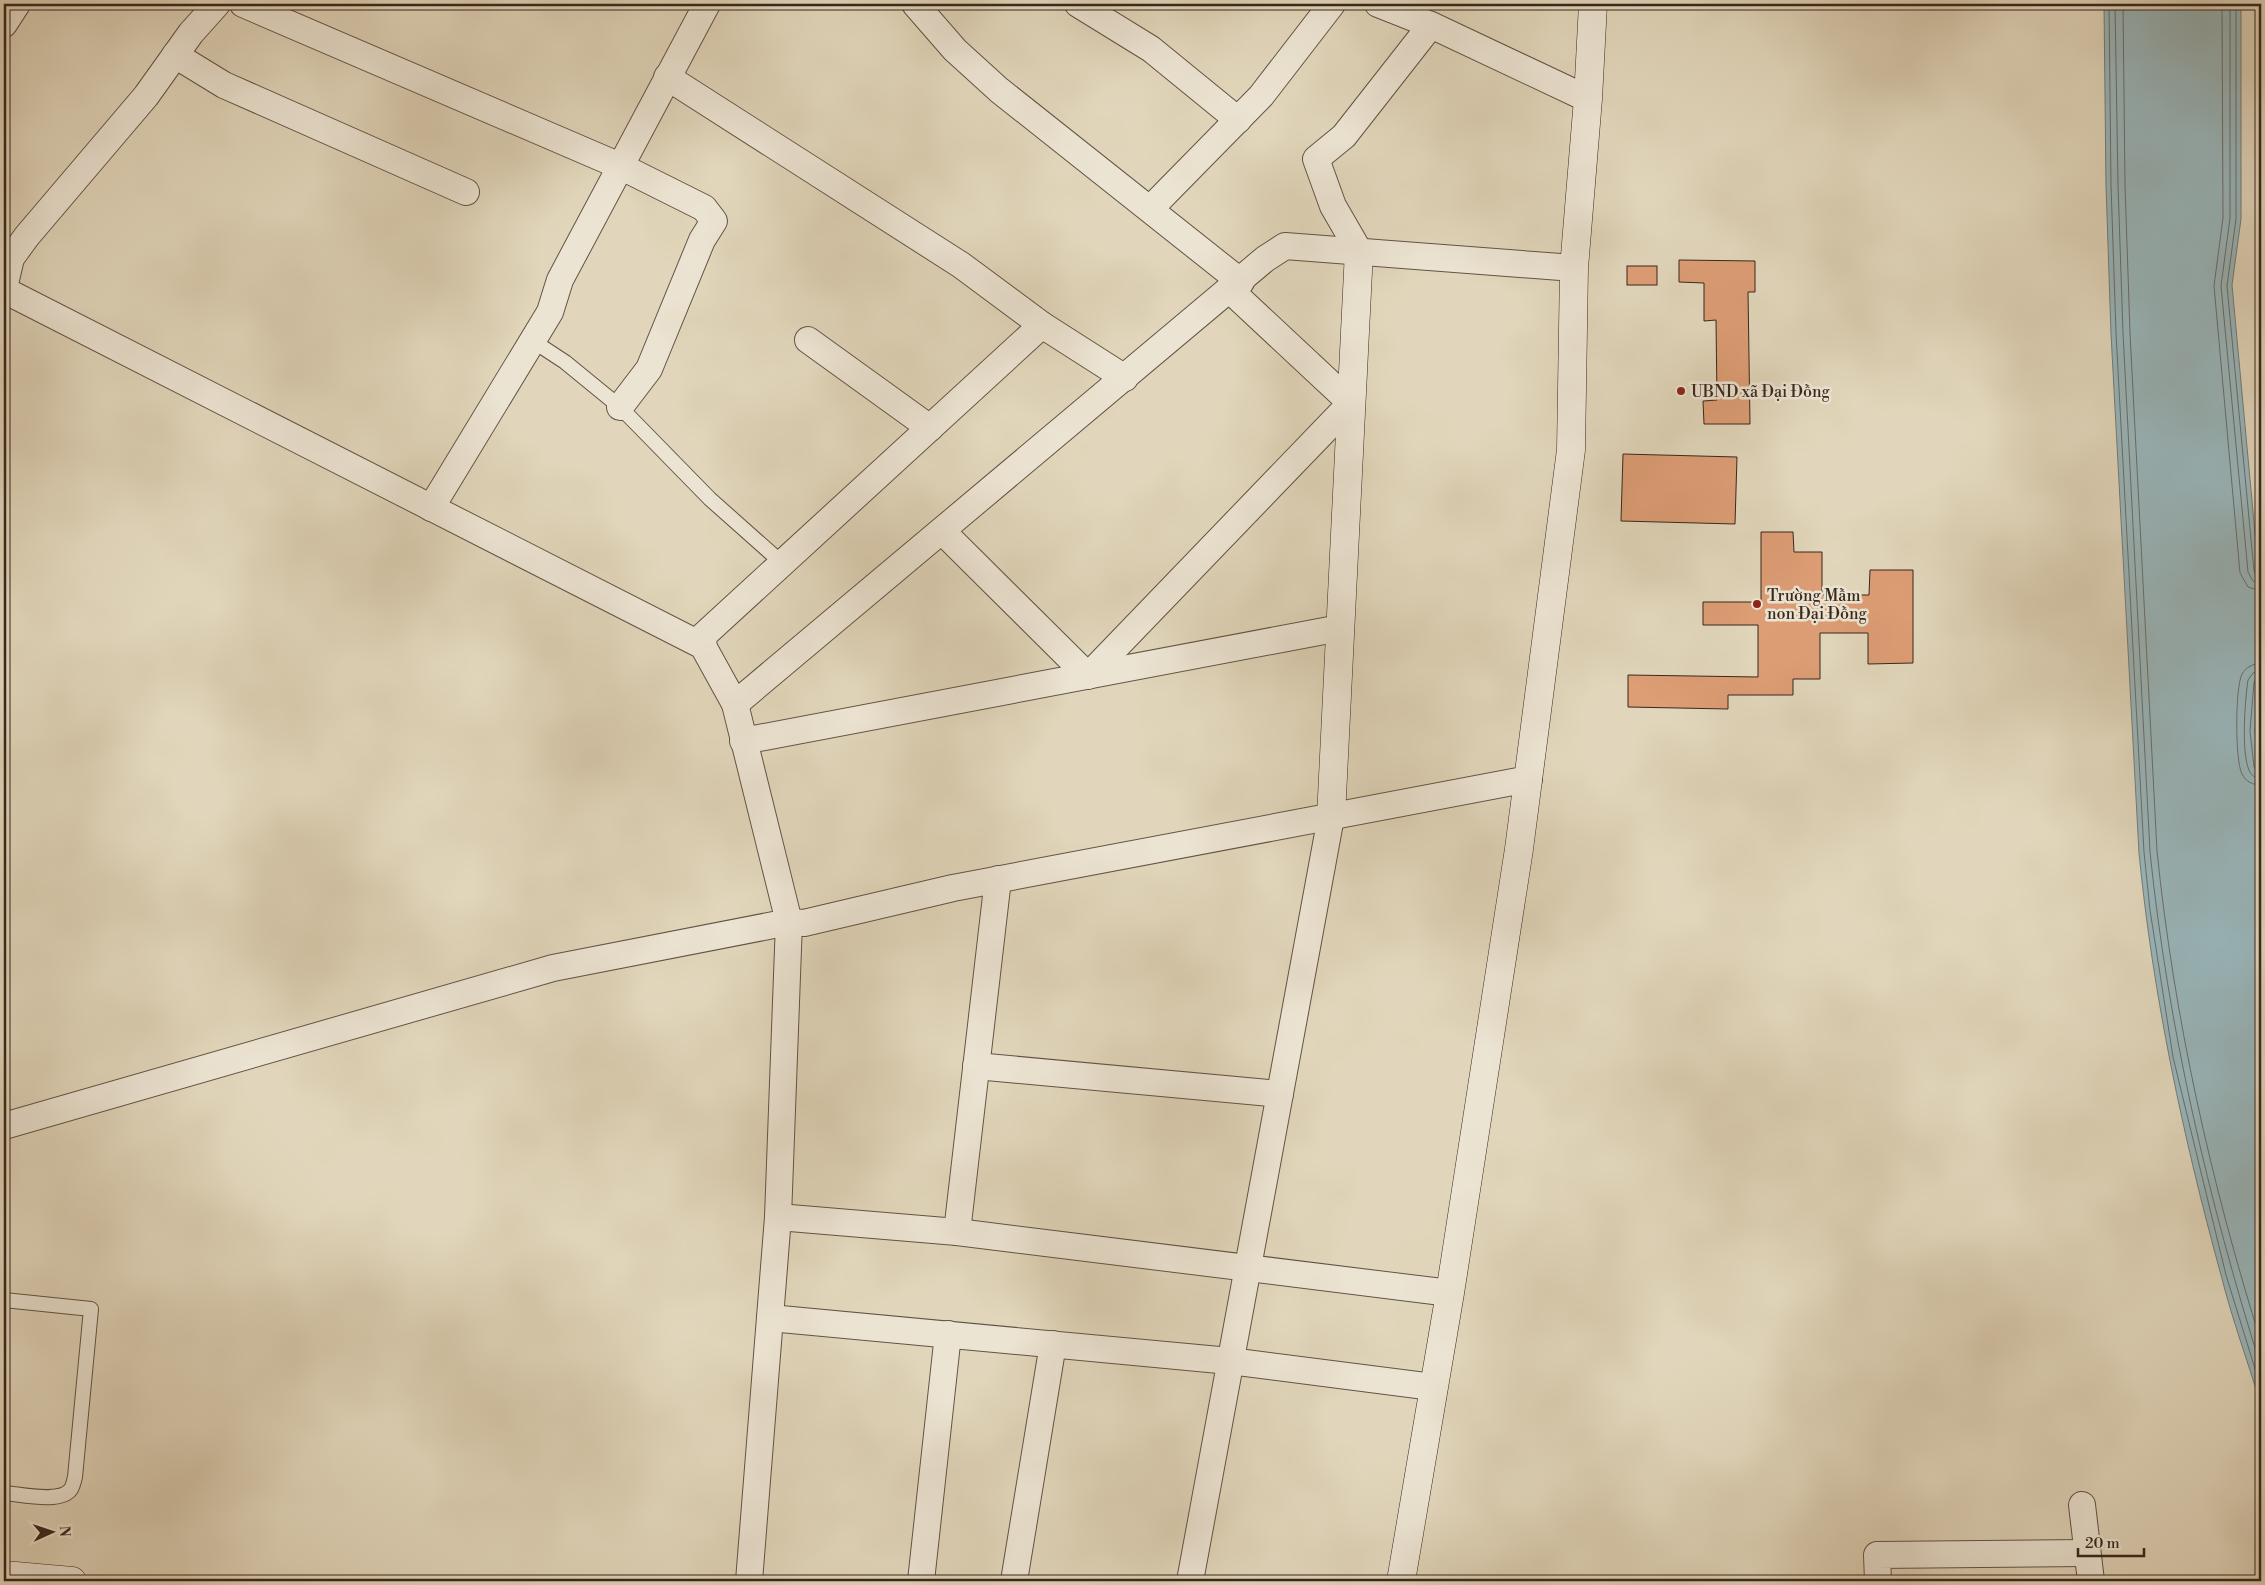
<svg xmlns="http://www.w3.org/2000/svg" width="2265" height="1585" viewBox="0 0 2265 1585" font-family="'Libre Bodoni',serif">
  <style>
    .water { fill: #99b6bb; stroke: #727d7b }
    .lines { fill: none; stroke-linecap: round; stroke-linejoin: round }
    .shore { stroke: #686e6c; stroke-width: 1 }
    .building { fill: #dd9d75; stroke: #38271c }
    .lane-casing { stroke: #625344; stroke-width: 16 }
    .street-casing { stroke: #625344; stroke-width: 28 }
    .secondary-casing { stroke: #38271c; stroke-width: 29 }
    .lane { stroke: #ece4d3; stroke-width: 14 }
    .street { stroke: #ece4d3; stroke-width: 26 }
    .secondary { stroke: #ece4d3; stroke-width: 28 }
    .poi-dot { fill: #8f2418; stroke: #ece4d3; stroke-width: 2 }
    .labels { text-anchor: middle; stroke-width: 5; stroke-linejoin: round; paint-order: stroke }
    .poi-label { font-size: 16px; fill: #38271c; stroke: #ece4d3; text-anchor: start }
  </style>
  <rect width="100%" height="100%" fill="#e1d6bb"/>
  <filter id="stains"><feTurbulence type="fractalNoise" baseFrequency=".004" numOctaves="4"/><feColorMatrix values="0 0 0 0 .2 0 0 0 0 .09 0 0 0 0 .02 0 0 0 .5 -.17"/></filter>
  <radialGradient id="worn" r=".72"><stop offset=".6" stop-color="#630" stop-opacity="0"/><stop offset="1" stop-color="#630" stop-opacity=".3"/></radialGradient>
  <!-- water -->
  <path class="water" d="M 2104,4 L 2241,4 L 2241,219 L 2232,285 L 2261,598 L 2261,652 L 2255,731 L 2261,792 L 2261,1405 C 2248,1362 2232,1319 2221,1275 C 2183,1137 2153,996 2139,853 L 2111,334 L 2106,185 Z"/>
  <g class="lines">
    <!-- shore -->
    <g class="shore">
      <path d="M 2109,4 L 2111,185 L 2116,333 L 2144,852 L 2150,910 L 2173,1057 L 2226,1275 L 2261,1388"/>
      <path d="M 2115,4 L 2118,185 L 2123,333 L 2150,852 C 2168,1027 2208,1199 2261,1367"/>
      <path d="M 2123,4 L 2125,185 L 2130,333 L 2157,851 C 2174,1018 2211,1183 2261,1342"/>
      <path d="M 2222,4 L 2223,218 L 2214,286 L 2240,573 L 2248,587 L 2261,591"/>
      <path d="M 2230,4 L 2230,218 L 2221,286 L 2248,572 L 2253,581 L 2261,583"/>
      <path d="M 2236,4 L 2236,219 L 2227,286 L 2254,571 L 2256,576 L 2261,577"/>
      <path d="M 2261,663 C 2253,664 2246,667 2242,674 C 2235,688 2235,761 2242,774 C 2246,782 2253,785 2261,785"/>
      <path d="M 2261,671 L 2253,673 L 2248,680 C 2245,700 2241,752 2249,770 C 2251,776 2256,778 2261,778"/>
      <path d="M 2261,677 L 2257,678 L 2254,682 L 2250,731 L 2254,767 L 2257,771 L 2261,772"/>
    </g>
  </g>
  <!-- building -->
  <g class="building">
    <path d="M 1679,260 L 1755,261 L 1755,292 L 1748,292 L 1750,424 L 1704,424 L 1703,401 L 1717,400 L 1716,320 L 1704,321 L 1704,283 L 1679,282 Z"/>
    <rect x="1627" y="266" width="30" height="19"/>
    <path d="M 1623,454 L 1737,457 L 1735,524 L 1621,521 Z"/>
    <path d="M 1761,532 L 1793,532 L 1794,552 L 1822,552 L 1822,595 L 1869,595 L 1870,570 L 1913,570 L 1913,663 L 1868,664 L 1868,633 L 1820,633 L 1820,679 L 1793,679 L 1793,695 L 1728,695 L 1728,709 L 1628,707 L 1628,675 L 1758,677 L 1758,625 L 1703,625 L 1703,602 L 1761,602 Z"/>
  </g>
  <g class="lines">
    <defs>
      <g id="lane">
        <path d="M 533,341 L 565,362 L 620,407 L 710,499 L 782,563"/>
        <path d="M 4,1300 L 91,1309 L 75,1477 C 74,1481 73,1486 71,1489 C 61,1504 20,1494 4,1493"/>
      </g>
      <g id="street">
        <path d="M 243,4 L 620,166 L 704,208 L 714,221 L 702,240 L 649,369 L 620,407"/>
        <path d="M 915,4 L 955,50 L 999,90 L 1241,282"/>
        <path d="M 1078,4 L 1151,49 L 1238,120"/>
        <path d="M 1378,4 L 1431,25 L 1588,99"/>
        <path d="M 4,24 L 17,4"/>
        <path d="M 175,55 L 224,85 L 466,192"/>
        <path d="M 667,77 L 961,265 L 1042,325 L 1125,378"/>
        <path d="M 1150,209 L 1261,96 L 1332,4"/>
        <path d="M 1359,251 L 1333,206 L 1316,159 L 1344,136 L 1431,25"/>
        <path d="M 4,288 L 11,258 L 27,236 L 146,96 L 191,33 L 217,4"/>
        <path d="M 4,290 L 703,646 L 735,704 L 789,922 L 553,968 L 4,1126"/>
        <path d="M 808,340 L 930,428"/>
        <path d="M 431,508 L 550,312 L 560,280 L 707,4"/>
        <path d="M 942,531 L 1088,676 L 1351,403 L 1230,290"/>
        <path d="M 703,646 L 704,635 L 1042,325"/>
        <path d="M 735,704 L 1265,259 L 1285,246 L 1574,268"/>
        <path d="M 743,741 L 1340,628"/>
        <path d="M 976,1066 L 1280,1094"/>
        <path d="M 778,1217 L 957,1232 L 1450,1293"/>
        <path d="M 957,1232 L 998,879"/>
        <path d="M 770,1318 L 1230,1361 L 1433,1387"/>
        <path d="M 2082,1505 L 2091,1581"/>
        <path d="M 749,1581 L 778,1217 L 789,922 L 804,923 L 953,888 L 1529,779"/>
        <path d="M 921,1581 L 948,1334"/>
        <path d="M 1014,1581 L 1053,1344"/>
        <path d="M 1190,1581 L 1331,817"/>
        <path d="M 1878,1581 L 1877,1555 L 2087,1553"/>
      </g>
      <g id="secondary">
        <path d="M 1331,817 L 1359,251"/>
        <path d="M 4,1575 L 72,1581"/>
        <path d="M 1401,1581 L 1450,1293 L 1519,849 L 1571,450 L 1574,268 L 1588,99 L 1593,4"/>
      </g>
    </defs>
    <!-- lane casing -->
    <use href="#lane" class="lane-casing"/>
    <!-- street casing -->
    <use href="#street" class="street-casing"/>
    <!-- secondary casing -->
    <use href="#secondary" class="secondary-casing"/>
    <!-- lane -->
    <use href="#lane" class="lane"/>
    <!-- street -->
    <use href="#street" class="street"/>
    <!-- secondary -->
    <use href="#secondary" class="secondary"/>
  </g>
  <!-- markers -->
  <g class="poi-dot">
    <circle cx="1681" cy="391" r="5"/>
    <circle cx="1757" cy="604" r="5"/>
  </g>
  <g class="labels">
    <!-- poi labels -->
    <g class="poi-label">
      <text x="1691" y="397">UBND xã Đại Đồng</text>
      <text x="1767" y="601">Trường Mầm<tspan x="1767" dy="18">non Đại Đồng</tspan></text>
    </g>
  </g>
  <!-- margin -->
  <rect width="2265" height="1585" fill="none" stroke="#e1d6bb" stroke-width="20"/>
  <rect x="5" y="5" width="2255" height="1575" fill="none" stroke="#38271c" stroke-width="2.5"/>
  <rect x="10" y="10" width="2245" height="1565" fill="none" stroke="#38271c"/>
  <!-- north arrow -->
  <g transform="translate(52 1532) rotate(87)" stroke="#ece4d3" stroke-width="4" paint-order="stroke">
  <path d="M0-4L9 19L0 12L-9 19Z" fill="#38271c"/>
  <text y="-8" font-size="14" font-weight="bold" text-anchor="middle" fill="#38271c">N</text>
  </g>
  <!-- scale -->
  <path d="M2078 1548v8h66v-8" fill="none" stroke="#38271c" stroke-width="2.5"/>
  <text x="2085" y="1548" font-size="15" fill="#38271c" stroke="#ece4d3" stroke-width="4" paint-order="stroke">20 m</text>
  <rect width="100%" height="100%" filter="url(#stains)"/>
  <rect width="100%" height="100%" fill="url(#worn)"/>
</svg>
